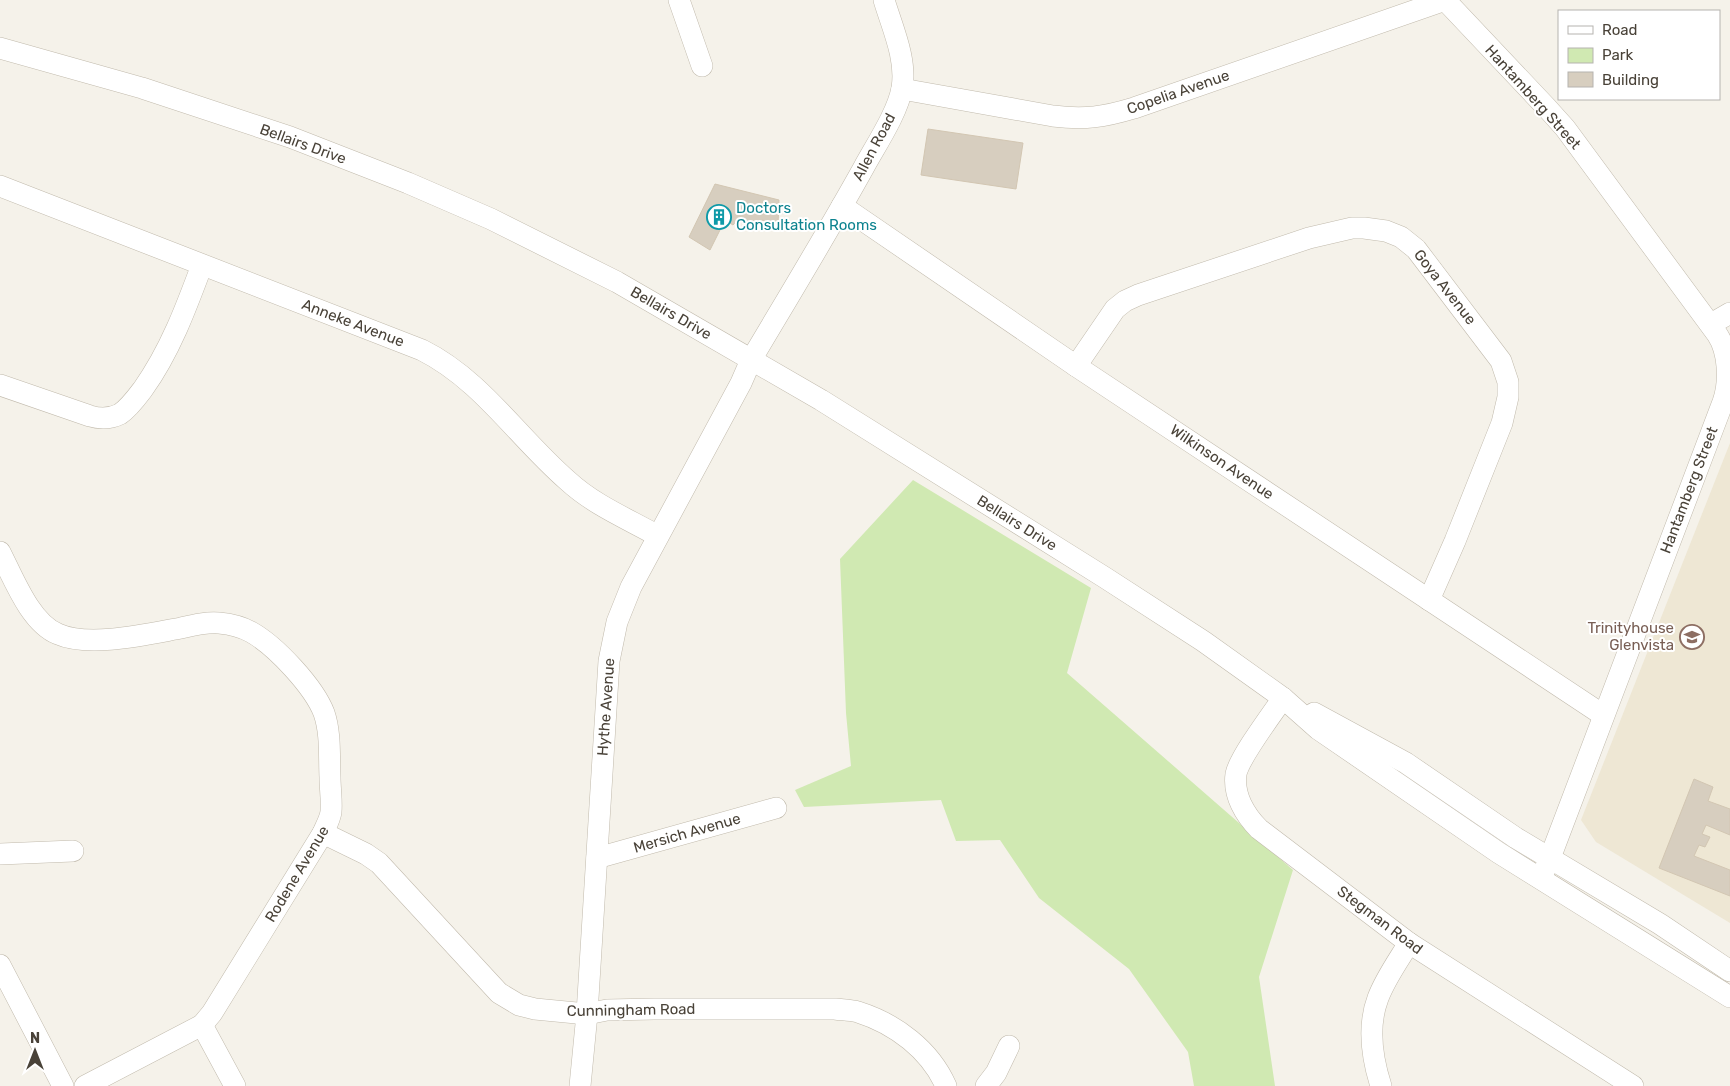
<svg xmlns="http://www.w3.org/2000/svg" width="1730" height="1086" viewBox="0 0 1730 1086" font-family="Rubik,sans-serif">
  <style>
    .education { fill: #eee7d4 }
    .green { fill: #d0e9b2 }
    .building { fill: #d7cebf; stroke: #d2c6b2 }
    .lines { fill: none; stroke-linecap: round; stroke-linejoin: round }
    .minor-casing { stroke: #c1baac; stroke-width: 22 }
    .minor { stroke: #fff; stroke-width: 21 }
    .labels { text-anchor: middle; stroke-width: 4; stroke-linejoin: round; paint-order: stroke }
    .street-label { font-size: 15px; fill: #494238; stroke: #fff }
    .culture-label { font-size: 15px; fill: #0d838f; stroke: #fff; text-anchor: start }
    .education-label { font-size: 15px; fill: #785e54; stroke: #fff; text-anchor: end }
  </style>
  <rect width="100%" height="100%" fill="#f5f2ea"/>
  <!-- education -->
  <path class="education" d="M 1730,443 L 1730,923 L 1596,842 L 1581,820 Z"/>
  <!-- green -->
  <path class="green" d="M 913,480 L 1091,588 L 1067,673 L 1293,870 L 1259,977 L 1275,1086 L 1194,1086 L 1188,1052 L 1129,969 L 1039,898 L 1000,840 L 956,841 L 941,800 L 804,807 L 795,790 L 851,766 L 846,713 L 840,559 Z"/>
  <!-- building -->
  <g class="building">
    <path d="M 928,129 L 1023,143 L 1016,189 L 921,175 Z"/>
    <path d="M 715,184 L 779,200 L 778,224 L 762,220 L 760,228 L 742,221 L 742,218 L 740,217 L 733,225 L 725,220 L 710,250 L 689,237 Z"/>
    <path d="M 1694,779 L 1713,787 L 1708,801 L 1730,809 L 1730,835 L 1706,825 L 1702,834 L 1710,837 L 1705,847 L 1699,845 L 1694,856 L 1730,870 L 1730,896 L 1659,868 Z"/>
  </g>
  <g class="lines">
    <defs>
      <g id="minor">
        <path d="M 679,0 L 702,66"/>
        <path d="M 1445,0 L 1547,108 L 1565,128 L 1717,334 C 1729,352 1730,382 1723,402 L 1550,858 L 1541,878"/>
        <path d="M 0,48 L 142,88 L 290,137 L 408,183 L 491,219 L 617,282 L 821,400 L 1104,577 L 1203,641 L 1283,698 L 1318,729 L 1499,853 L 1730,997"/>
        <path d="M 902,89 L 1053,116 C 1085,120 1104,117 1134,108 L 1445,0"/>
        <path d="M 0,186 L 422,350 C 482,380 518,438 568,481 C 594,505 628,519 658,536"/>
        <path d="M 842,206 L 1076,366 L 1603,715"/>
        <path d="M 1711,324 L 1730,313"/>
        <path d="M 1076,366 L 1115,309 L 1125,301 L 1138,295 L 1309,238 L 1352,228 L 1364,228 L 1386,231 L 1401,237 L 1416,249 L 1501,361 L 1508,382 L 1508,397 L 1502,423 L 1455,541 L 1429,600"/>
        <path d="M 0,385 L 90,416 C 100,419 110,419 120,414 C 129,408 137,397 143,389 C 170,351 186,308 202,265"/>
        <path d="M 0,552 C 13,577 30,623 58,634 C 89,648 148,634 181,628 C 194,625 206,622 219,623 C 230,624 242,627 251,632 C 276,646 314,687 324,713 C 331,733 329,757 330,777 C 330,789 332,800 331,812 C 330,819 326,826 323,833 L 212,1013 L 202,1025 L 85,1086"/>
        <path d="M 1283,698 C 1272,714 1239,758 1236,774 C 1233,795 1245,815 1259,829 L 1409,943 L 1633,1086"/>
        <path d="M 1314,713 L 1406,763 L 1516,838 L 1660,924 L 1730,971"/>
        <path d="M 323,833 L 366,854 L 379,863 L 499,993 L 519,1005 L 535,1009 L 587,1014 L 607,1010 L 654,1009 L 835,1009 C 842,1010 851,1010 858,1012 C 896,1024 930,1050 946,1086"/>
        <path d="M 0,854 L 73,851"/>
        <path d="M 597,858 L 776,808"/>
        <path d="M 0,965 L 63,1086"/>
        <path d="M 202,1025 L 235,1086"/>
        <path d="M 580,1086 L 587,1014 L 609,661 L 617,622 L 631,587 L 741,383 L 751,360 C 789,296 828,232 864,167 C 876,145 898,112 902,88 C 907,59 892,27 884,0"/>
        <path d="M 986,1086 L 996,1073 L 1009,1046"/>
        <path d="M 1381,1086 C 1372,1058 1367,1027 1378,998 C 1385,979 1398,961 1409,943"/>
      </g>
    </defs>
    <!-- minor casing -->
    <use href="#minor" class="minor-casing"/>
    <!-- minor -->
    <use href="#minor" class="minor"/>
  </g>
  <!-- icons -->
  <defs>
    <symbol id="building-ring" viewBox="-11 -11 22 22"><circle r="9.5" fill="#fff" stroke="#0f9aa8" stroke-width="1.5"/><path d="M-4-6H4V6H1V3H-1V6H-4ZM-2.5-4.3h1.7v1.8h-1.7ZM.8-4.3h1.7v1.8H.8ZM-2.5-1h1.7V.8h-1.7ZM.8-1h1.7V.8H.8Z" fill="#0f9aa8"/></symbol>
    <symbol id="school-ring" viewBox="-11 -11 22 22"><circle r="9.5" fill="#fff" stroke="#8d6e63" stroke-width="1.5"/><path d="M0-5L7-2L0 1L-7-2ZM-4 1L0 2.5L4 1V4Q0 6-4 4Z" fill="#8d6e63"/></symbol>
  </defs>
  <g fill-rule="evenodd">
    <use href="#building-ring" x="705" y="203" width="28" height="28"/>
    <use href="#school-ring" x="1678" y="623" width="28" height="28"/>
  </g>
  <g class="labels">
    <!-- street labels -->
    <g class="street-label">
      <text transform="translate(1178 92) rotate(-19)" y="5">Copelia Avenue</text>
      <text transform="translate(1533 97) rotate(48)" y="5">Hantamberg Street</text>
      <text transform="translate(303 144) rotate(20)" y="5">Bellairs Drive</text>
      <text transform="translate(874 147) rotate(-62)" y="5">Allen Road</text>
      <text transform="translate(1445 287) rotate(52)" y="5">Goya Avenue</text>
      <text transform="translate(671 313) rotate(30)" y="5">Bellairs Drive</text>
      <text transform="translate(353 323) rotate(21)" y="5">Anneke Avenue</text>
      <text transform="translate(1222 462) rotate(34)" y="5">Wilkinson Avenue</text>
      <text transform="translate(1689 490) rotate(-69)" y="5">Hantamberg Street</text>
      <text transform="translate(1017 523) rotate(32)" y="5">Bellairs Drive</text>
      <text transform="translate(606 707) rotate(-86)" y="5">Hythe Avenue</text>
      <text transform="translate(687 833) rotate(-16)" y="5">Mersich Avenue</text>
      <text transform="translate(297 874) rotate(-59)" y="5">Rodene Avenue</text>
      <text transform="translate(1380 920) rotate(37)" y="5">Stegman Road</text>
      <text transform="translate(631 1010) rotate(-1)" y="5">Cunningham Road</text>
    </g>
    <!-- culture labels -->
    <g class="culture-label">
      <text x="736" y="213">Doctors<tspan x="736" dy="17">Consultation Rooms</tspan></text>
    </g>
    <!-- education labels -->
    <g class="education-label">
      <text x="1674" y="633">Trinityhouse<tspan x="1674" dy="17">Glenvista</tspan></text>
    </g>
  </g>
  <!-- legend -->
  <rect x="1558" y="10" width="162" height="90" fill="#ffffff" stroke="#b6b3af"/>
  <rect x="1568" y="26" width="25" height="8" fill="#ffffff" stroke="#b6b3af"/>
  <text x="1602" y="35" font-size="15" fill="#494238">Road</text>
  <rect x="1568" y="48" width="25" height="15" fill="#d0e9b2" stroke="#b6b3af"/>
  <text x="1602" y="60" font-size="15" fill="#494238">Park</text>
  <rect x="1568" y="72" width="25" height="15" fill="#d7cebf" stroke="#b6b3af"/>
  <text x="1602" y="85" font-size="15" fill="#494238">Building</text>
  <!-- north arrow -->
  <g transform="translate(35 1051)" stroke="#ffffff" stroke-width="4" paint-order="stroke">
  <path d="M0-4L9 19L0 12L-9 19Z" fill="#494238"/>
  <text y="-8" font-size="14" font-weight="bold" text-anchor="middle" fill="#494238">N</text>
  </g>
</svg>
